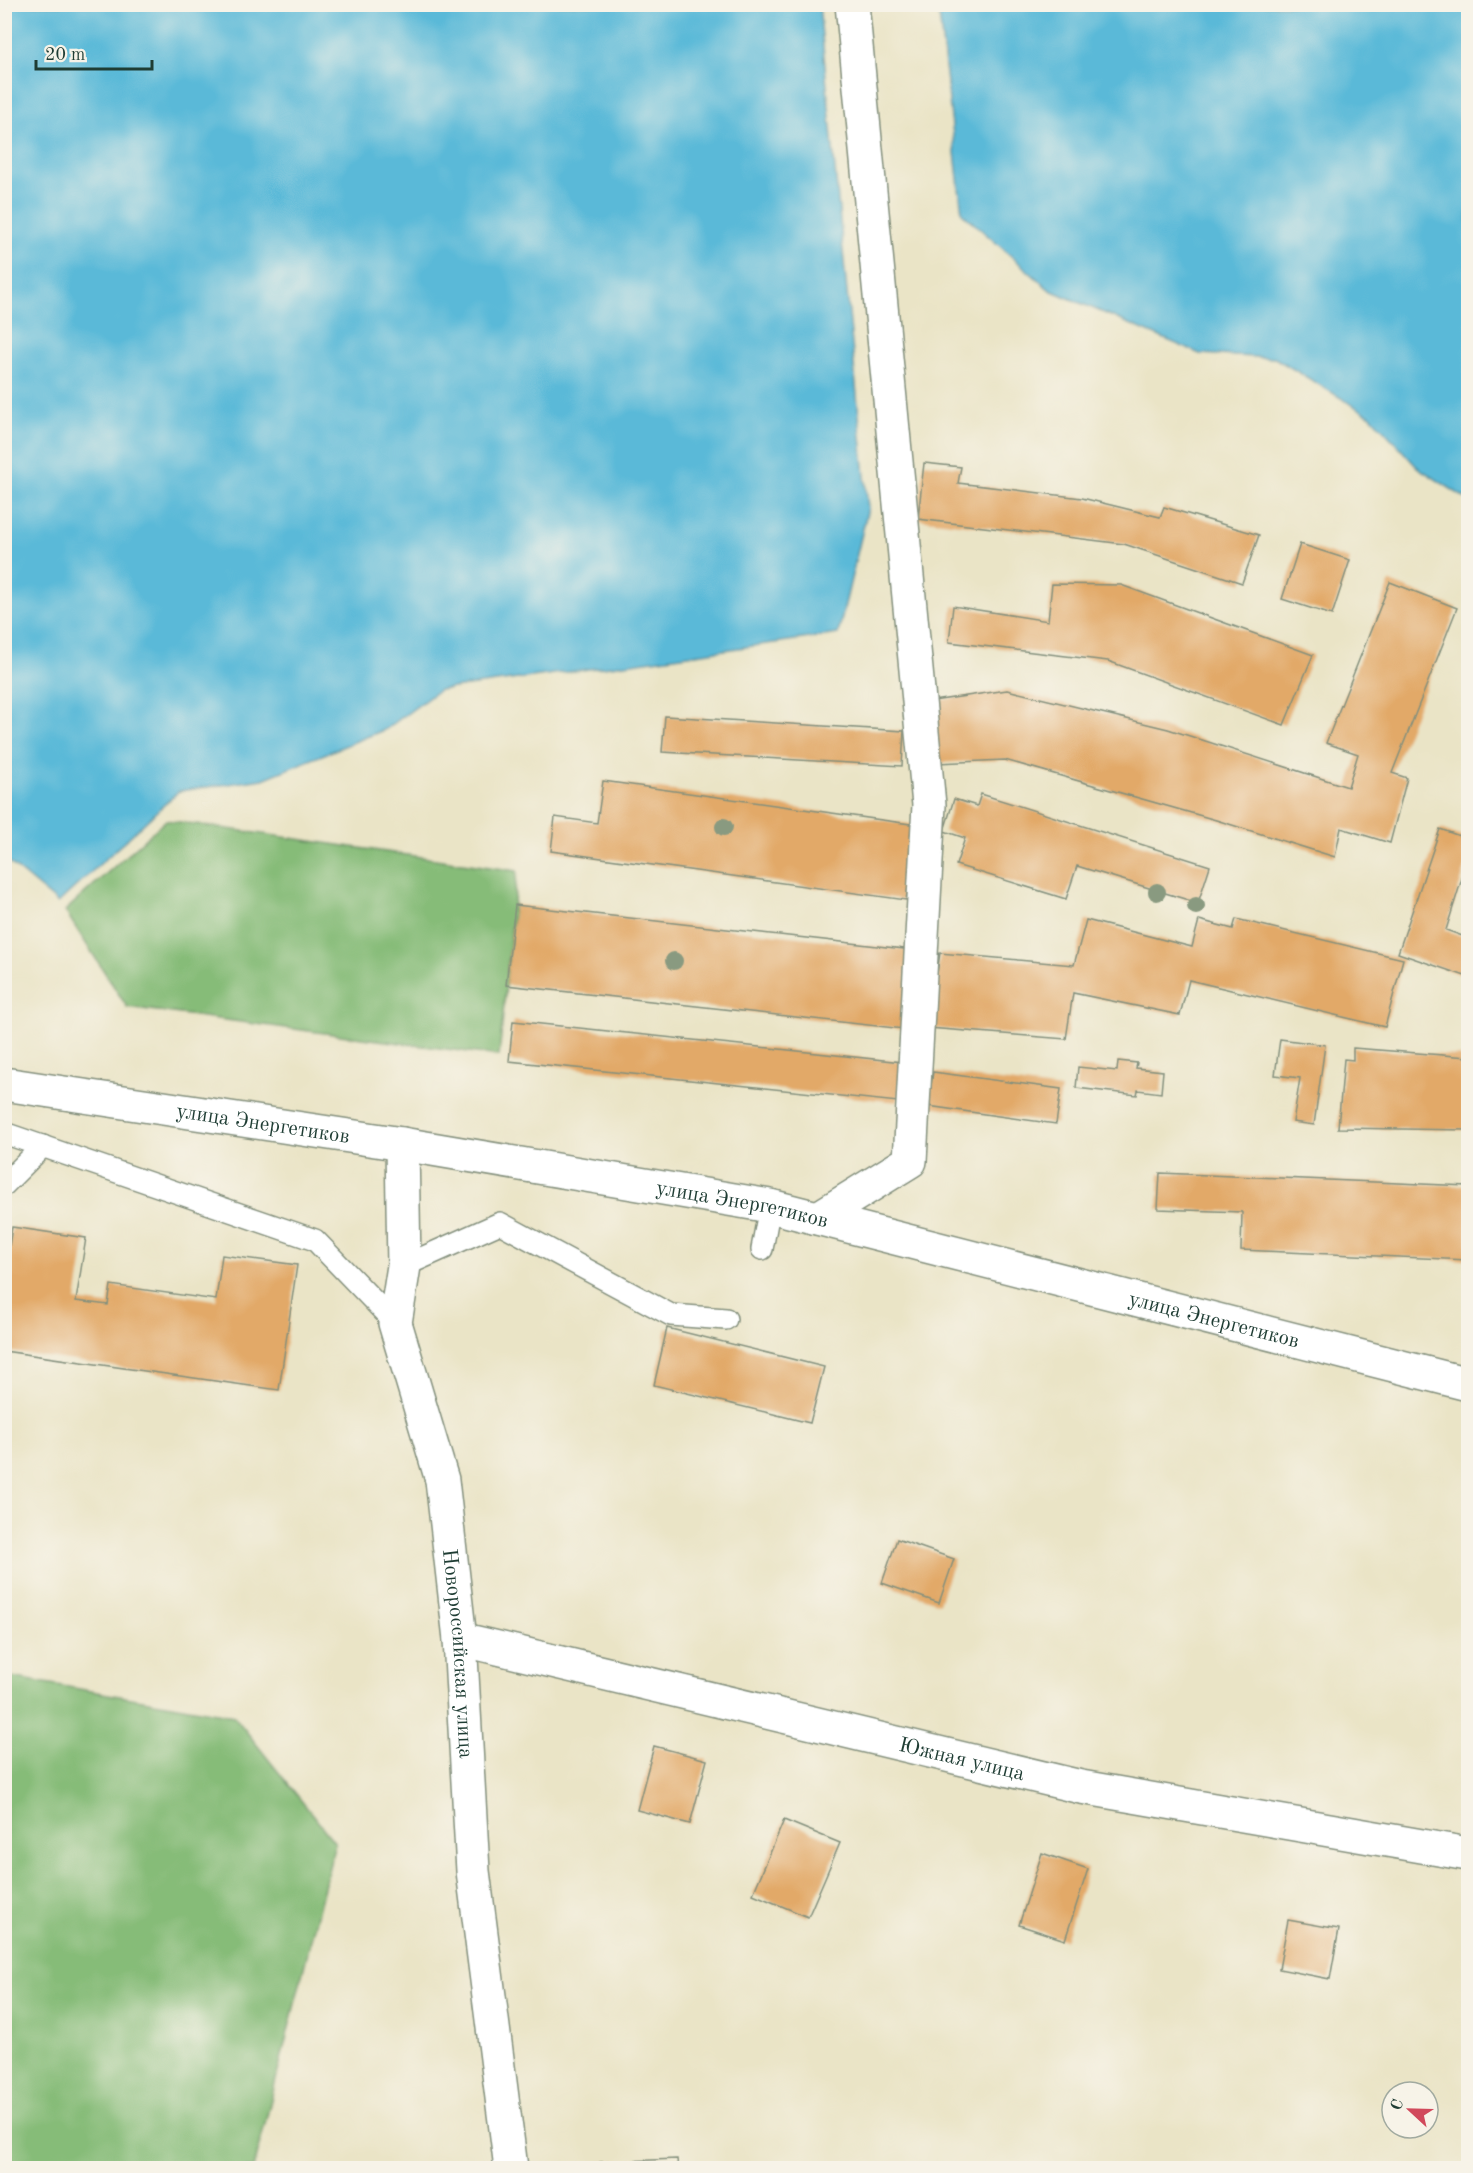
<svg xmlns="http://www.w3.org/2000/svg" width="1473" height="2173" viewBox="0 0 1473 2173" font-family="'Old Standard TT',serif">
  <style>
    .forest { fill: #86bc78; stroke: #527c56; stroke-width: 1.5 }
    .water { fill: #5ab9d8; stroke: #3c7b86; stroke-width: 1.5 }
    .building { fill: #e2a967 }
    .lines { fill: none; stroke-linecap: round; stroke-linejoin: round }
    .service-casing { stroke: #84907d; stroke-width: 24 }
    .minor-casing { stroke: #84907d; stroke-width: 36 }
    .secondary-casing { stroke: #84907d; stroke-width: 36 }
    .service { stroke: #fff; stroke-width: 21 }
    .minor { stroke: #fff; stroke-width: 33 }
    .secondary { stroke: #fff; stroke-width: 33 }
    .tree { fill: #899a80 }
    .labels { text-anchor: middle; stroke-width: 4.5; stroke-linejoin: round; paint-order: stroke }
    .street-label { font-size: 21px; fill: #1f3d34; stroke: #f7f3e8 }
  </style>
  <rect width="100%" height="100%" fill="#f7f3e8"/>
  <filter id="ink" filterUnits="userSpaceOnUse"><feTurbulence type="fractalNoise" baseFrequency=".0167" numOctaves="2"/><feDisplacementMap in="SourceGraphic" scale="12" xChannelSelector="R" yChannelSelector="G"/><feConvolveMatrix kernelMatrix="1 2 1 2 8 2 1 2 1" color-interpolation-filters="sRGB"/></filter>
  <filter id="wash" filterUnits="userSpaceOnUse"><feTurbulence type="fractalNoise" baseFrequency=".008" numOctaves="4" result="noise"/><feDisplacementMap in="SourceGraphic" scale="24" xChannelSelector="R" yChannelSelector="G"/><feGaussianBlur stdDeviation="1.35" result="paint"/><feColorMatrix in="noise" values="0 0 0 0 0 0 0 0 0 0 0 0 0 0 0 0 0 1.4 0 .05"/><feComposite in="paint" operator="in"/></filter>
  <g filter="url(#wash)">
    <rect width="100%" height="100%" fill="#eae4c6"/>
    <!-- forest -->
    <g class="forest">
      <path d="M 166,820 L 517,871 L 499,1056 L 127,1007 L 65,911 Z"/>
      <path d="M 5,1676 L 234,1716 L 335,1843 L 254,2168 L 5,2168 Z"/>
    </g>
    <!-- water -->
    <g class="water">
      <path d="M 4,5 L 819,5 L 868,508 L 838,634 L 439,690 L 386,729 L 263,779 L 179,791 L 58,903 L 5,859 Z"/>
      <path d="M 938,5 L 1468,5 L 1468,500 L 1417,467 L 1371,416 L 1275,358 L 1200,354 L 1050,290 L 962,213 Z"/>
    </g>
    <g id="blocks">
      <!-- building -->
      <g class="building">
        <path d="M 924,463 L 961,467 L 958,483 L 1082,498 L 1160,517 L 1164,507 L 1259,535 L 1242,583 L 1124,544 L 918,519 Z"/>
        <path d="M 1300,544 L 1350,560 L 1332,615 L 1282,599 Z"/>
        <path d="M 1390,582 L 1457,608 L 1392,773 L 1407,778 L 1390,843 L 1341,828 L 1335,857 L 1216,820 L 1005,760 L 937,763 L 933,701 L 1007,690 L 1168,729 L 1348,787 L 1358,754 L 1326,743 Z"/>
        <path d="M 1052,584 L 1121,585 L 1313,655 L 1284,725 L 1108,661 L 949,642 L 953,606 L 1048,621 Z"/>
        <path d="M 665,716 L 904,731 L 902,766 L 662,752 Z"/>
        <path d="M 603,781 L 917,825 L 906,900 L 551,851 L 555,817 L 597,823 Z"/>
        <path d="M 981,794 L 1210,866 L 1198,903 L 1077,866 L 1066,899 L 956,865 L 965,838 L 944,831 L 954,799 L 977,806 Z"/>
        <path d="M 1440,829 L 1468,839 L 1468,859 L 1446,930 L 1468,938 L 1468,977 L 1398,953 Z"/>
        <path d="M 515,905 L 913,950 L 904,1029 L 506,985 Z"/>
        <path d="M 1236,919 L 1403,959 L 1385,1027 L 1189,980 L 1180,1015 L 1073,993 L 1066,1039 L 929,1028 L 940,953 L 1074,965 L 1086,920 L 1192,947 L 1199,920 L 1233,929 Z"/>
        <path d="M 513,1021 L 902,1062 L 898,1102 L 509,1061 Z"/>
        <path d="M 1280,1039 L 1325,1045 L 1314,1125 L 1293,1122 L 1300,1078 L 1275,1075 Z"/>
        <path d="M 1353,1048 L 1468,1057 L 1468,1130 L 1338,1128 L 1344,1059 L 1353,1060 Z"/>
        <path d="M 1118,1061 L 1137,1063 L 1136,1068 L 1163,1071 L 1161,1093 L 1138,1090 L 1137,1095 L 1076,1088 L 1078,1067 L 1117,1071 Z"/>
        <path d="M 933,1072 L 1061,1089 L 1056,1124 L 928,1106 Z"/>
        <path d="M 1160,1173 L 1468,1186 L 1468,1260 L 1241,1250 L 1242,1212 L 1158,1209 Z"/>
        <path d="M 12,1227 L 86,1238 L 76,1301 L 108,1305 L 111,1285 L 216,1300 L 222,1255 L 297,1265 L 279,1390 L 4,1351 L 4,1279 Z"/>
        <path d="M 667,1328 L 824,1367 L 810,1423 L 654,1385 Z"/>
        <path d="M 897,1539 L 954,1559 L 939,1603 L 882,1583 Z"/>
        <path d="M 654,1746 L 707,1760 L 690,1824 L 637,1810 Z"/>
        <path d="M 784,1820 L 840,1843 L 808,1917 L 753,1894 Z"/>
        <path d="M 1042,1853 L 1088,1869 L 1065,1940 L 1019,1925 Z"/>
        <path d="M 1288,1920 L 1339,1929 L 1330,1979 L 1279,1969 Z"/>
        <path d="M 677,2159 L 678,2168 L 600,2168 L 600,2162 Z"/>
      </g>
    </g>
  </g>
  <g filter="url(#ink)">
    <use href="#blocks" fill-opacity="0" stroke="#84907d" stroke-width="1.5"/>
    <g class="lines">
      <defs>
        <g id="service">
          <path d="M 4,1133 L 315,1240 L 395,1323"/>
          <path d="M 4,1185 L 43,1146"/>
          <path d="M 762,1249 L 770,1206"/>
          <path d="M 404,1266 L 500,1223 L 671,1315 L 726,1319"/>
        </g>
        <g id="minor">
          <path id="s1" d="M 402,1144 L 404,1266 L 395,1323 L 442,1480 L 460,1639 L 473,1871 L 511,2168"/>
          <path d="M 818,1218 L 910,1161 L 929,805 L 852,4"/>
          <path id="s2" d="M 460,1639 L 1081,1787 L 1468,1854"/>
        </g>
        <g id="secondary">
          <path id="s3" d="M 4,1084 L 402,1144 L 770,1206 L 1468,1384"/>
        </g>
      </defs>
      <!-- service casing -->
      <use href="#service" class="service-casing"/>
      <!-- minor casing -->
      <use href="#minor" class="minor-casing"/>
      <!-- secondary casing -->
      <use href="#secondary" class="secondary-casing"/>
      <!-- service -->
      <use href="#service" class="service"/>
      <!-- minor -->
      <use href="#minor" class="minor"/>
      <!-- secondary -->
      <use href="#secondary" class="secondary"/>
    </g>
    <!-- trees -->
    <g class="tree">
      <circle cx="724" cy="827" r="9"/>
      <circle cx="1157" cy="892" r="9"/>
      <circle cx="1196" cy="906" r="9"/>
      <circle cx="674" cy="961" r="9"/>
    </g>
  </g>
  <g class="labels">
    <!-- street labels -->
    <g class="street-label">
      <text dy="7" stroke="none"><textPath href="#s3" startOffset="262">улица Энергетиков</textPath></text>
      <text dy="7" stroke="none"><textPath href="#s3" startOffset="748">улица Энергетиков</textPath></text>
      <text dy="7" stroke="none"><textPath href="#s3" startOffset="1234">улица Энергетиков</textPath></text>
      <text dy="7" stroke="none"><textPath href="#s1" startOffset="518">Новороссийская улица</textPath></text>
      <text dy="7" stroke="none"><textPath href="#s2" startOffset="516">Южная улица</textPath></text>
    </g>
  </g>
  <!-- margin -->
  <rect width="1473" height="2173" fill="none" stroke="#f7f3e8" stroke-width="24"/>
  <!-- north arrow -->
  <g transform="translate(1410 2110) rotate(292)"><circle r="28" fill="#f7f3e8" stroke="#a1aaa0" stroke-width="1.5"/>
  <path d="M0-4.5L10 22L0 15L-10 22Z" fill="#d1495b"/>
  <text y="-9" font-size="16" font-weight="bold" text-anchor="middle" fill="#1f3d34">С</text>
  </g>
  <!-- scale -->
  <path d="M36 60v9h116v-9" fill="none" stroke="#1f3d34" stroke-width="3"/>
  <text x="45" y="60" font-size="18" fill="#1f3d34" stroke="#f7f3e8" stroke-width="4.5" paint-order="stroke">20 m</text>
</svg>
